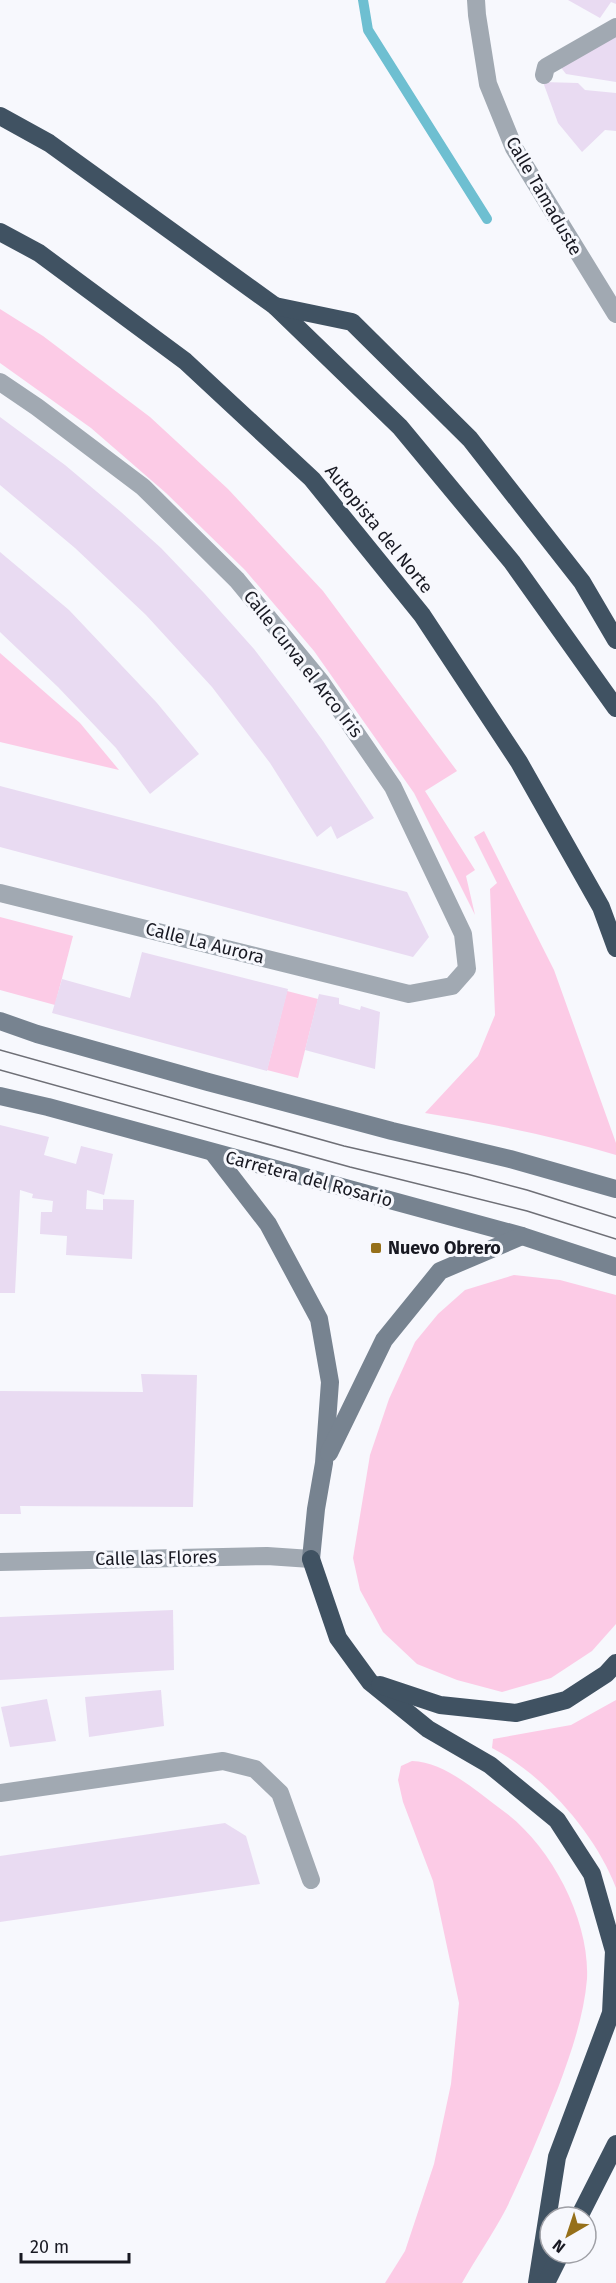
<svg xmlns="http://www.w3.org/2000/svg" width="616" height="2283" viewBox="0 0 616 2283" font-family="'Fira Sans',sans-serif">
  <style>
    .green { fill: #fccbe6 }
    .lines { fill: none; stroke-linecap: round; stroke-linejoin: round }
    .stream { stroke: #6ebfd1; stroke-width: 10 }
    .building { fill: #e9dbf2 }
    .lane { stroke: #a1a9b2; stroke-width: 18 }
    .street { stroke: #a1a9b2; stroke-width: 18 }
    .secondary { stroke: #778390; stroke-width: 18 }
    .highway { stroke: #405262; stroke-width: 18 }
    .tram { stroke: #6e6f76; stroke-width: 1.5 }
    .poi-dot { fill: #96701a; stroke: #f7f8fd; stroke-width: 2 }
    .labels { text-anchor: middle; stroke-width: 6; stroke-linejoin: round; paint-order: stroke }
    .street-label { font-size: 18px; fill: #181922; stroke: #f7f8fd }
    .poi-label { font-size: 18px; font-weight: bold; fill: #181922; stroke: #f7f8fd; text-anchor: start }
  </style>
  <rect width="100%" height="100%" fill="#f7f8fd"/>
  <!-- green -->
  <g class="green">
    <path d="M 0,309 L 43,336 L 150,417 L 228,489 L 323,591 L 457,771 L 425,791 L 475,870 L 466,876 L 475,915 L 414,793 L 314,651 L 245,570 L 166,493 L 91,428 L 0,363 Z"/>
    <path d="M 0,653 L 80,723 L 119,770 L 0,742 Z"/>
    <path d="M 484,831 L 554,970 L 616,1143 L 616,1155 C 553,1136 489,1123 425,1113 L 478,1056 L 495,1015 L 490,889 L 497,883 L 474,837 Z"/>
    <path d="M 0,917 L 73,936 L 55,1005 L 0,990 Z"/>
    <path d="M 287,991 L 318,999 L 298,1078 L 267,1070 Z"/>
    <path d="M 514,1275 L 560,1280 L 616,1295 L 616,1624 L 592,1651 L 551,1678 L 502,1692 L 457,1680 L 417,1664 L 383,1632 L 360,1590 L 353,1558 L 370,1455 L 389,1399 L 415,1342 L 438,1314 L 465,1290 Z"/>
    <path d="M 616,1700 L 616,1888 C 595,1833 544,1775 492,1748 L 493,1739 L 571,1725 Z"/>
    <path d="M 412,1761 C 445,1762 476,1791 502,1810 C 550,1844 590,1919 587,1979 C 584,2016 571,2053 558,2088 C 542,2128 525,2170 506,2209 C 493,2234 476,2258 462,2283 L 385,2283 L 405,2251 L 434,2164 L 451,2084 L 459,2003 L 433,1881 L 403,1802 L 398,1780 L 401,1766 Z"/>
  </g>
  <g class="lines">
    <!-- stream -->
    <path class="stream" d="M 363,0 L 368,30 L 487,219"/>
  </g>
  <!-- building -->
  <g class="building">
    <path d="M 568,0 L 616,0 L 616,4 L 611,2 L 600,18 Z"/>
    <path d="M 616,31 L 616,82 L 566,74 L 559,65 Z"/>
    <path d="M 543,82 L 578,83 L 585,90 L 616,93 L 616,131 L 605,130 L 582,152 L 558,123 Z"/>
    <path d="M 0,417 L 65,465 L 121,512 L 161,548 L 204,593 L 254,649 L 293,700 L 323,741 L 374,818 L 337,839 L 331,826 L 317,837 L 270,763 L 212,687 L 146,615 L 75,548 L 0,485 Z"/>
    <path d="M 0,552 L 69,610 L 157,703 L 199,754 L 150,794 L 116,748 L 58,687 L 0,632 Z"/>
    <path d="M 0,786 L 407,892 L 429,937 L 413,957 L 0,847 Z"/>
    <path d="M 142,952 L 288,989 L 267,1071 L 52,1013 L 62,979 L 130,998 Z"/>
    <path d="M 319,994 L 339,998 L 339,1004 L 360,1010 L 361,1006 L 380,1012 L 375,1069 L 305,1050 Z"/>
    <path d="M 0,1125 L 49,1137 L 44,1155 L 76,1164 L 81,1146 L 113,1154 L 104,1195 L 87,1190 L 86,1209 L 103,1210 L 103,1199 L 134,1200 L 132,1259 L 66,1255 L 67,1236 L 40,1234 L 41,1212 L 52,1212 L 53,1201 L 32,1198 L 33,1194 L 20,1190 L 15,1293 L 0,1293 Z"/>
    <path d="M 141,1374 L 197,1375 L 193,1507 L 20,1506 L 21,1514 L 0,1514 L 0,1391 L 143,1392 Z"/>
    <path d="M 173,1610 L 174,1670 L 0,1680 L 0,1617 Z"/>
    <path d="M 161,1690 L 164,1726 L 89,1737 L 85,1697 Z"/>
    <path d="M 47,1699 L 56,1741 L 10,1747 L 1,1707 Z"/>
    <path d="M 225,1823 L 246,1836 L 260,1884 L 0,1922 L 0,1856 Z"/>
  </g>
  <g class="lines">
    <!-- lane -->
    <g class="lane">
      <path d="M 544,75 L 546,67 L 616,27"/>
      <path d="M 0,1562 L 267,1556 L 311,1559"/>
    </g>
    <!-- street -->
    <g class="street">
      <path d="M 476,0 L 477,15 L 488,84 L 514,148 L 616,314"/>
      <path d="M 0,382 L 37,407 L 143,487 L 237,580 L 321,682 L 393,787 L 463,934 L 467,969 L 452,986 L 409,994 L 0,893"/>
      <path d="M 0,1793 L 223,1761 L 255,1769 L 280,1793 L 311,1880"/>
    </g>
    <!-- secondary -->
    <g class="secondary">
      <path d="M 0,1021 L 37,1034 L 208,1082 L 392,1131 L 510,1159 L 616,1189"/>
      <path d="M 0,1096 L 48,1107 L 522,1236 L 616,1267"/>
      <path d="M 214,1154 L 268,1224 L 319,1319 L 330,1382 L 324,1463 L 316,1509 L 311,1559"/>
      <path d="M 329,1453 L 384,1340 L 440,1271 L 522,1236"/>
    </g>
    <!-- highway -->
    <g class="highway">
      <path d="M 0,116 L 49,143 L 275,306 L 400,427 L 512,562 L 616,708"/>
      <path d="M 0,232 L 39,253 L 185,361 L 312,479 L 422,615 L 519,762 L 601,907 L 616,948"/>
      <path d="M 275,306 L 352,322 L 470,439 L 582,582 L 616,640"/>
      <path d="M 311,1559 L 338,1638 L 370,1682 L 428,1729 L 490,1765 L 557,1820 L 592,1874 L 614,1951 L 611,2013 L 557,2157 L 537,2283"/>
      <path d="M 380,1685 L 440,1705 L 516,1713 L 566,1700 L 606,1674 L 616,1663"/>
      <path d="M 579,2217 L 616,2144"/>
      <path d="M 546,2283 L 561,2253"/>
    </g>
    <!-- tram -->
    <g class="tram">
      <path d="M 0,1050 L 344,1146 L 467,1174 L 527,1190 L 616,1218"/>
      <path d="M 0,1070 L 350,1167 L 527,1211 L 616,1239"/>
    </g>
  </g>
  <!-- markers -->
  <rect class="poi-dot" x="370" y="1242" width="12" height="12" rx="3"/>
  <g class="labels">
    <!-- street labels -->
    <g class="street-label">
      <text transform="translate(544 196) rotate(60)" y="6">Calle Tamaduste</text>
      <text transform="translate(379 529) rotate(51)" y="6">Autopista del Norte</text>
      <text transform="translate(303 664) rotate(52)" y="6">Calle Curva el Arco Iris</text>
      <text transform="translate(205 943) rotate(14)" y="6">Calle La Aurora</text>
      <text transform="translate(309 1179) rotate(15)" y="6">Carretera del Rosario</text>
      <text transform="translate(156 1558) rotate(-1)" y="6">Calle las Flores</text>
    </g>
    <!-- poi labels -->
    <g class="poi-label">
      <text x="388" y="1254">Nuevo Obrero</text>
    </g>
  </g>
  <!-- north arrow -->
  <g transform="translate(568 2235) rotate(219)"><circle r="28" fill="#f7f8fd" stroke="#9e9fa5" stroke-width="1.5"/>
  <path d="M0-4.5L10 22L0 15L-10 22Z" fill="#96701a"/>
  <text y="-9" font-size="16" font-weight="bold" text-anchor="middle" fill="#181922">N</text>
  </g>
  <!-- scale -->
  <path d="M21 2253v9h108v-9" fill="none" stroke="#181922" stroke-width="3"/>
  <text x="30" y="2253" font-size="18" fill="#181922" stroke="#f7f8fd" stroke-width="4.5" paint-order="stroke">20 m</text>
</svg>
